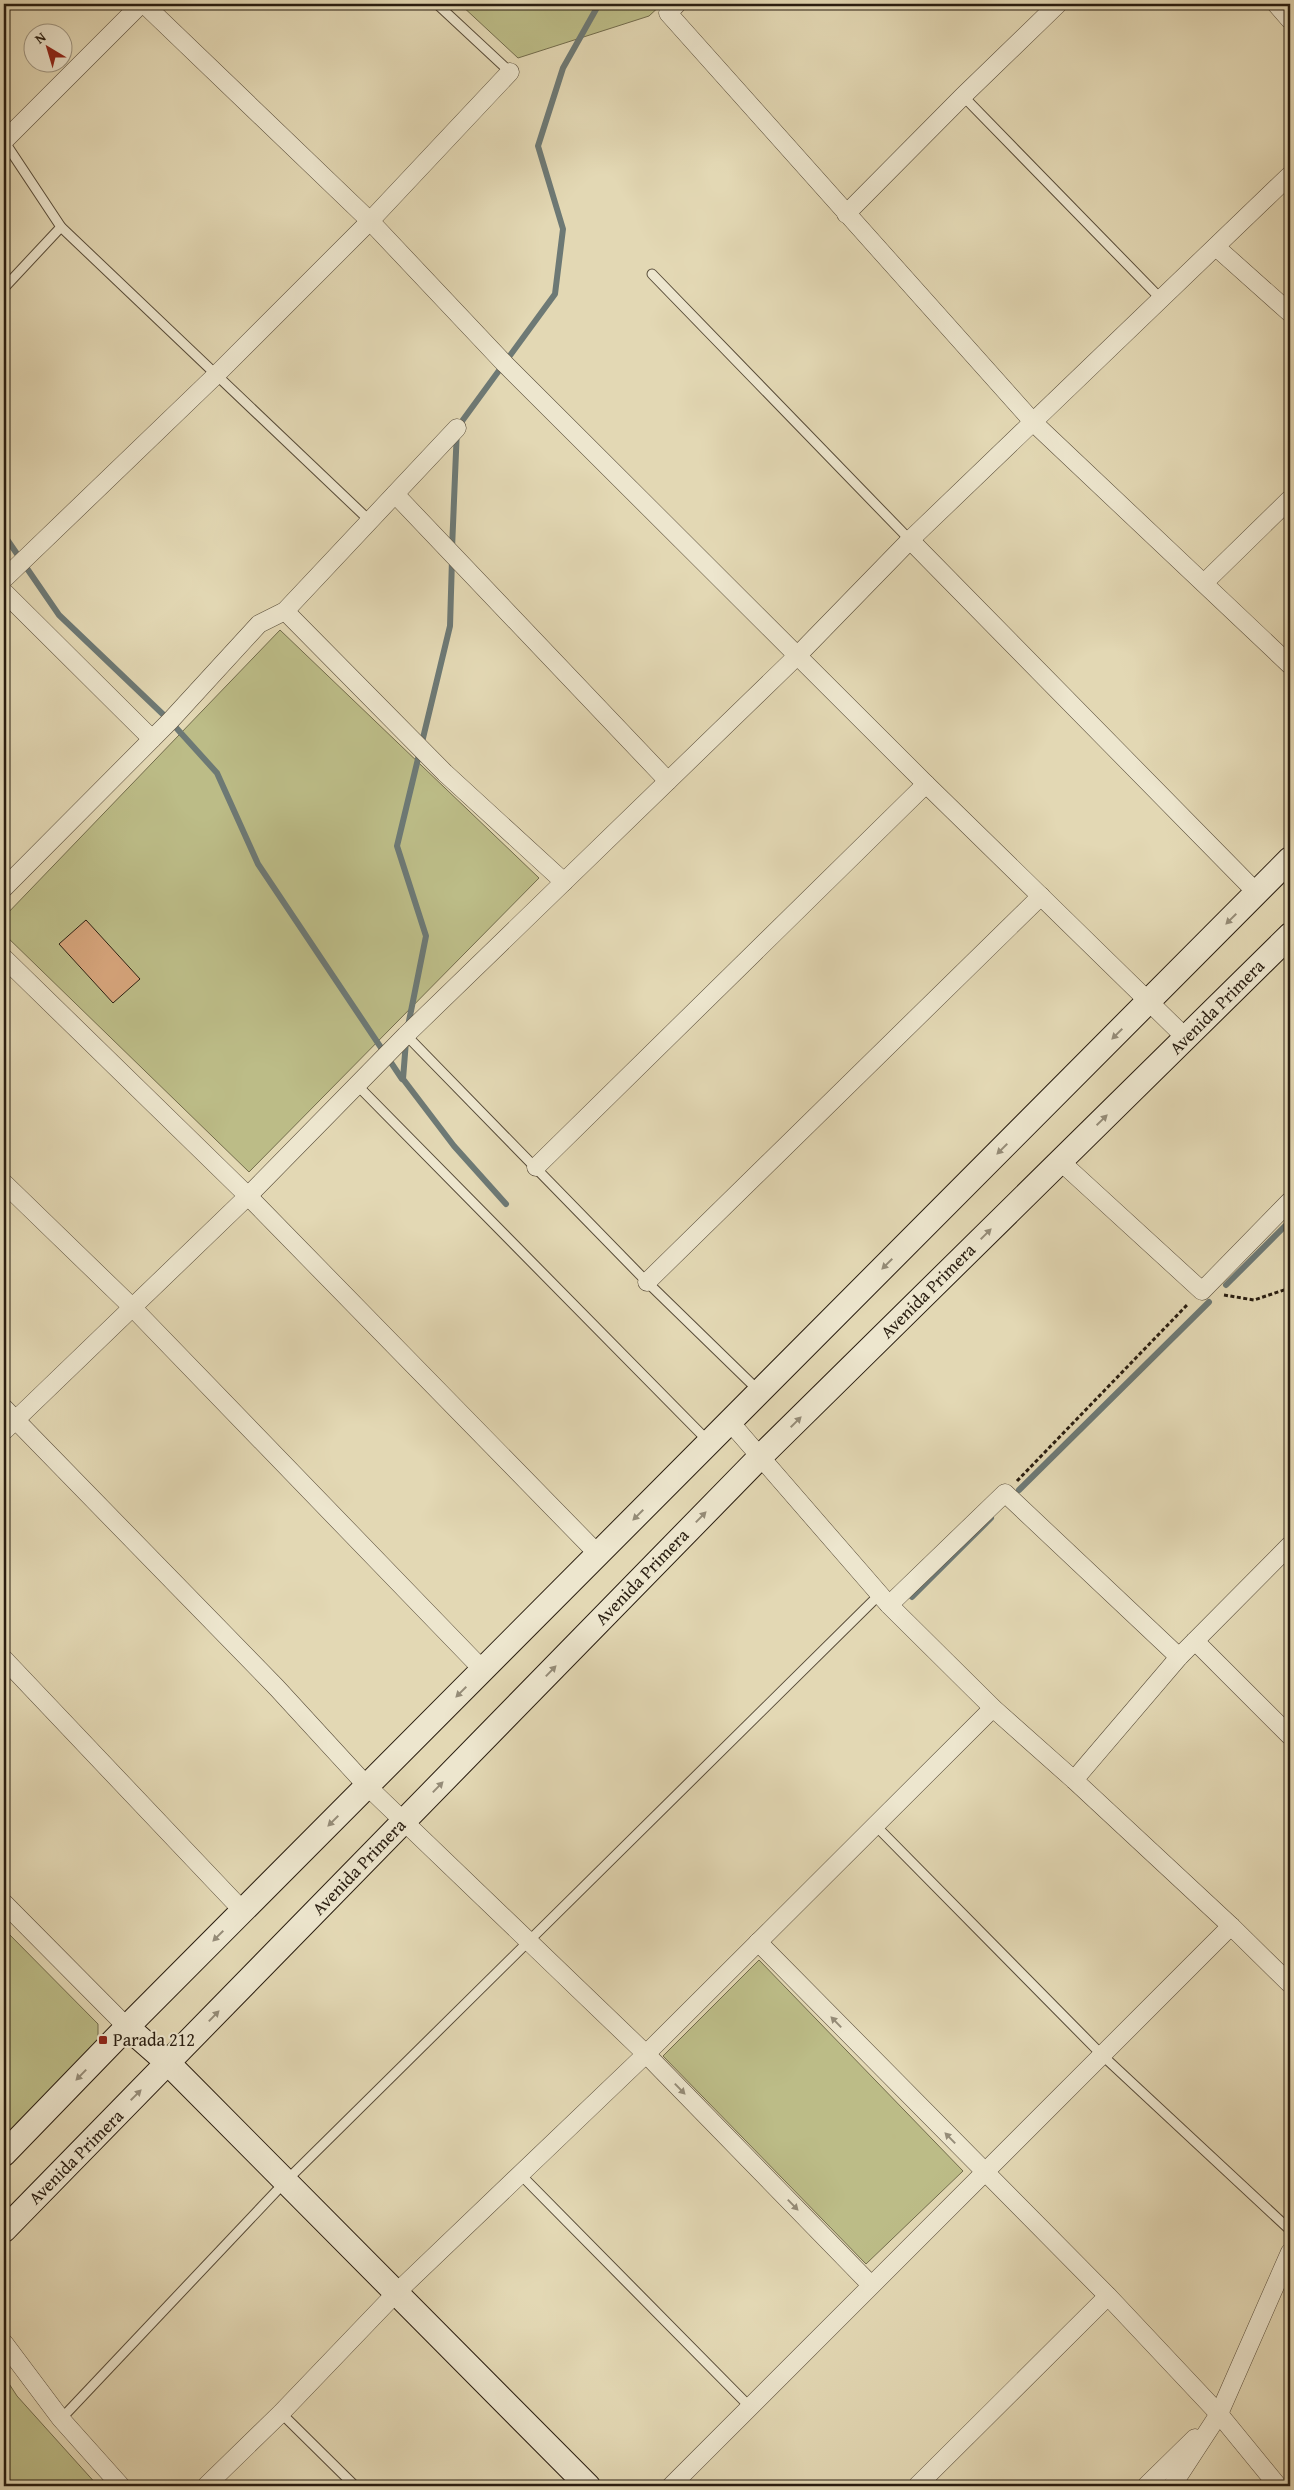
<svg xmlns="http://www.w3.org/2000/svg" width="1294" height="2490" viewBox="0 0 1294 2490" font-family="'Gentium Book Plus',serif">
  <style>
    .green { fill: #bcbc87; stroke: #726c4c }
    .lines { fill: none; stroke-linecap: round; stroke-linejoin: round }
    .stream { stroke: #6d7975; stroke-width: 6 }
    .building { fill: #d7a57c; stroke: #291d10 }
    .lane-casing { stroke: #584c39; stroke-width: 11 }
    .street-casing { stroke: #584c39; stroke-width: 19 }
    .secondary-casing { stroke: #291d10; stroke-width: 26 }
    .path { stroke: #291d10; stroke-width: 3; stroke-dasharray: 4 2.5; stroke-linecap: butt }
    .lane { stroke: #ede6ce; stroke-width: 9 }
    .street { stroke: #ede6ce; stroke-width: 18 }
    .secondary { stroke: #ede6ce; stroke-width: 24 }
    .oneway { fill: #958c78 }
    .poi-dot { fill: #8f2418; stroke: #ede6ce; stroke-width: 2 }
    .labels { text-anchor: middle; stroke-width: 4; stroke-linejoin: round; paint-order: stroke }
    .street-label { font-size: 18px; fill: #291d10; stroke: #ede6ce }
    .poi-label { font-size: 18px; fill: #291d10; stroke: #ede6ce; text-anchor: start }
  </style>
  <rect width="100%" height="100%" fill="#e3d8b4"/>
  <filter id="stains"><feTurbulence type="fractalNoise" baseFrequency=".004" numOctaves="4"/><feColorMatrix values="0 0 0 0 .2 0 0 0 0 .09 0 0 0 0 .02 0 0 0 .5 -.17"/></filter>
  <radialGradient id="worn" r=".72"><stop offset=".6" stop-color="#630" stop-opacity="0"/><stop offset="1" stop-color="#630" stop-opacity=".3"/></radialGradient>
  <!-- green -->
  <g class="green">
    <path d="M 460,4 L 662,4 L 649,16 L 518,58 Z"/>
    <path d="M 280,630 L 539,878 L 249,1172 L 4,934 L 4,917 Z"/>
    <path d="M 4,1929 L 98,2024 L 98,2047 L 4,2147 Z"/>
    <path d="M 759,1960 L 963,2171 L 866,2264 L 663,2056 Z"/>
    <path d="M 4,2376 L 17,2396 L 98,2486 L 4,2486 Z"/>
  </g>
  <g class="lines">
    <!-- stream -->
    <g class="stream">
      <path d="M 4,535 L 59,615 L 170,721 L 217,773 L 258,864 L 402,1079"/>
      <path d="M 452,549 L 457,428 L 555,294 L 563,229 L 538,146 L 563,68 L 599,4"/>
      <path d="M 408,1026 L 426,936 L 397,846 L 450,626 L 452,559"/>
      <path d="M 406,1041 L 403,1079 L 454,1146 L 506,1204"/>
      <path d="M 1226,1285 L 1290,1221"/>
      <path d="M 1019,1490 L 1209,1302"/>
      <path d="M 912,1597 L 991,1518"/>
    </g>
  </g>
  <!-- building -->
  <path class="building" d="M 86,920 L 140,979 L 113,1003 L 59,944 Z"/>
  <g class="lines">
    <defs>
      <g id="lane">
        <path d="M 437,4 L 510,72"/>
        <path d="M 963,96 L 1162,300"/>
        <path d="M 4,141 L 61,227 L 370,521"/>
        <path d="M 652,274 L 910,540"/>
        <path d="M 4,288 L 61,227"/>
        <path d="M 406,1035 L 647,1282 L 760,1392"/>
        <path d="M 357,1085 L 708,1441"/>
        <path d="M 875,1825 L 1102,2055 L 1290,2230"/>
        <path d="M 520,2174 L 750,2407"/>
        <path d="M 281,2413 L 355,2486"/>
        <path d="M 61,2419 L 286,2181 L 880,1594"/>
      </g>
      <g id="street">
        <path d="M 144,4 L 370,221 L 505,364 L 926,784 L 1186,1038"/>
        <path d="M 677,4 L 668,13 L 1034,423 L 1290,665"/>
        <path d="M 1276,4 L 1290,20"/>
        <path d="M 4,141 L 141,4"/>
        <path d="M 846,214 L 963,96 L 1058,4"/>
        <path d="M 1216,247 L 1290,313"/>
        <path d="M 395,494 L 668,781"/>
        <path d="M 910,540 L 1257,893"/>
        <path d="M 4,579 L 215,376 L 370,221 L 510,72"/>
        <path d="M 1204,583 L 1290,499"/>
        <path d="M 4,592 L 152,739"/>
        <path d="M 285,611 L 445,773 L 564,882"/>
        <path d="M 4,888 L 170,721 L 259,624 L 285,611 L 457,428"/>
        <path d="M 4,958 L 248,1196 L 598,1554"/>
        <path d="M 1060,1161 L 1202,1291 L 1290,1201"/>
        <path d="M 536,1167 L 926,784"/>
        <path d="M 4,1183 L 133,1308 L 483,1670"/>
        <path d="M 647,1282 L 1041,896"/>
        <path d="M 4,1408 L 277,1688 L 367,1786 L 646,2054 L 871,2285"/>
        <path d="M 730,1422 L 889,1605 L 993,1708 L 1074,1780 L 1231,1926 L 1290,1984"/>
        <path d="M 4,1431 L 248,1196 L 406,1035 L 798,655 L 910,540 L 1290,175"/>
        <path d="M 889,1605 L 1005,1493 L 1179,1657"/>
        <path d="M 1195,1641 L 1290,1736"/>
        <path d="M 4,1659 L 243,1911"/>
        <path d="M 1074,1780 L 1179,1657 L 1290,1545"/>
        <path d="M 4,1903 L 127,2027"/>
        <path d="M 758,1942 L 1108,2296 L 1219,2414 L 1278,2486"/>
        <path d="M 4,2343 L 61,2419 L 121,2486"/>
        <path d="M 206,2486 L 281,2413 L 396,2293 L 646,2054 L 993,1708"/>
        <path d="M 671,2486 L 1231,1926"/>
        <path d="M 917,2486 L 1108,2296"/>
        <path d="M 1146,2486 L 1195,2438"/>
        <path d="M 1172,2486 L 1219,2414 L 1290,2252"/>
      </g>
      <g id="secondary">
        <path d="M 127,2027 L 168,2063 L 588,2486"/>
        <path d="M 4,2154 L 127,2027 L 1290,859"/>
        <path d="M 4,2230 L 761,1456 L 1290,935"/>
      </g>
    </defs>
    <!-- lane casing -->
    <use href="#lane" class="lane-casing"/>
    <!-- street casing -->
    <use href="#street" class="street-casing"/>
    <!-- secondary casing -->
    <use href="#secondary" class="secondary-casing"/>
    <!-- path -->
    <g class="path">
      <path d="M 1224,1295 L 1254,1300 L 1290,1288"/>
      <path d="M 1017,1481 L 1188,1304"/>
    </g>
    <!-- lane -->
    <use href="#lane" class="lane"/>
    <!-- street -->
    <use href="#street" class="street"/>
    <!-- secondary -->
    <use href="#secondary" class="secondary"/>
  </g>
  <!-- one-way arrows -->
  <defs><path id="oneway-solid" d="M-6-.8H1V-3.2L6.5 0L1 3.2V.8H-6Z" transform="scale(1.25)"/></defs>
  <g class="oneway">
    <use href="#oneway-solid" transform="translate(1231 919) rotate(135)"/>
    <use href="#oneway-solid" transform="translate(1117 1034) rotate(135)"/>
    <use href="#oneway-solid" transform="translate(1102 1120) rotate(-44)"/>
    <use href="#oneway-solid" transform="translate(1002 1149) rotate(135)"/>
    <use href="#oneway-solid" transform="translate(986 1234) rotate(-45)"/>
    <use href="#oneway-solid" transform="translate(887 1264) rotate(135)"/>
    <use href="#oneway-solid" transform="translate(796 1422) rotate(-45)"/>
    <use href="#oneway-solid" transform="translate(638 1515) rotate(135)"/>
    <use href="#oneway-solid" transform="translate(701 1517) rotate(-46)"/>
    <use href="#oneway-solid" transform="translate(551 1671) rotate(-46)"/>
    <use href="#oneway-solid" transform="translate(461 1692) rotate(135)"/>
    <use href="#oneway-solid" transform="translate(438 1787) rotate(-46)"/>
    <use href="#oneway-solid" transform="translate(333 1821) rotate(135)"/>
    <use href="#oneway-solid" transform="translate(218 1936) rotate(135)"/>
    <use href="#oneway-solid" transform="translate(214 2016) rotate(-46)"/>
    <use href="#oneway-solid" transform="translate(836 2022) rotate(-134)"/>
    <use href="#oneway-solid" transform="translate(81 2075) rotate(134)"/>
    <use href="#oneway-solid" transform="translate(680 2089) rotate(46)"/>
    <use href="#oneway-solid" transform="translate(136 2095) rotate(-45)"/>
    <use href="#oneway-solid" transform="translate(950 2138) rotate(-134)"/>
    <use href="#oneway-solid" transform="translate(793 2205) rotate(46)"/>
  </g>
  <!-- markers -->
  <rect class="poi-dot" x="98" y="2035" width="10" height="10" rx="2.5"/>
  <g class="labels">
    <!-- street labels -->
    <g class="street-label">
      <text transform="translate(1217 1007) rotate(-45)" y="6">Avenida Primera</text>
      <text transform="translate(928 1291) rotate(-45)" y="6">Avenida Primera</text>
      <text transform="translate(642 1577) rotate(-46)" y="6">Avenida Primera</text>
      <text transform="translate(359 1867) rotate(-46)" y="6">Avenida Primera</text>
      <text transform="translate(76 2157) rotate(-45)" y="6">Avenida Primera</text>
    </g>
    <!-- poi labels -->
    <g class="poi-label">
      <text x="113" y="2046">Parada 212</text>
    </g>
  </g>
  <!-- margin -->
  <rect width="1294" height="2490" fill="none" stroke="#e3d8b4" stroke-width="20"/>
  <rect x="5" y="5" width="1284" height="2480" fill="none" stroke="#291d10" stroke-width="2.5"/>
  <rect x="10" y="10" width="1274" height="2470" fill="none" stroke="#291d10"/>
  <!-- north arrow -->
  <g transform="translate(48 48) rotate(322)"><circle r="24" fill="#ede6ce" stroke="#9f9682"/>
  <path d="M0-4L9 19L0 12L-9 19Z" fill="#8f2418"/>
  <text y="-8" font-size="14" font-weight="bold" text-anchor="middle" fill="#291d10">N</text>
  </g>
  <rect width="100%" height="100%" filter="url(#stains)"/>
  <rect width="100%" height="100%" fill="url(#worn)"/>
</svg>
